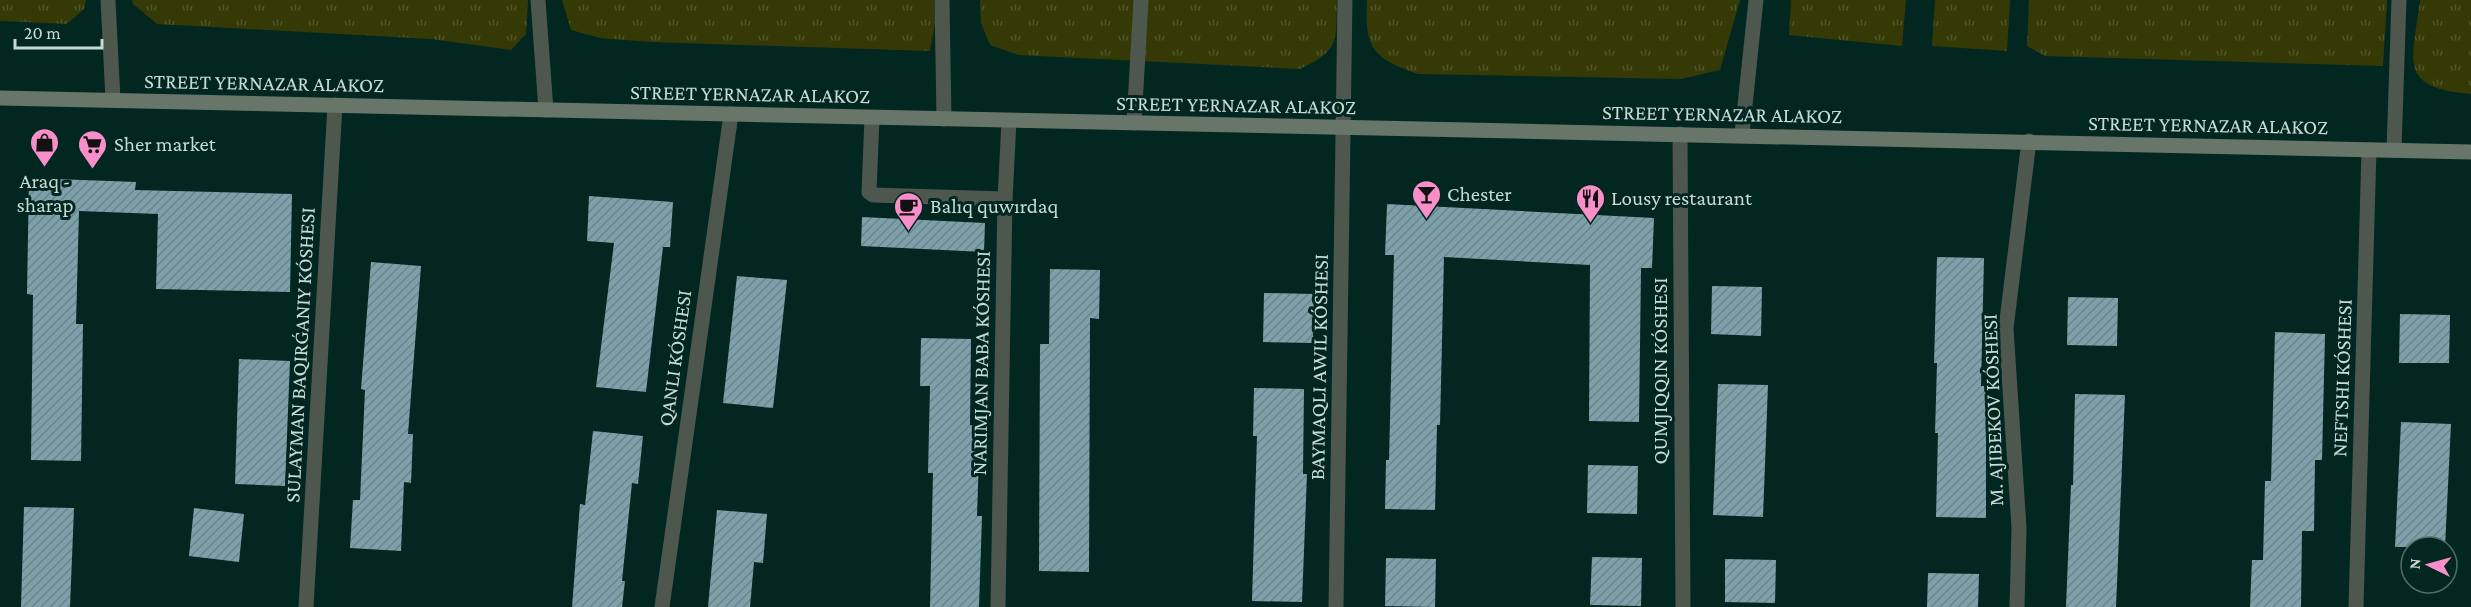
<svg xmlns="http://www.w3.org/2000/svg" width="2471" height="607" viewBox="0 0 2471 607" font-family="'Crimson Pro',serif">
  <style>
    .grass { fill: url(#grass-tufts) }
    .building { fill: url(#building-hatch) }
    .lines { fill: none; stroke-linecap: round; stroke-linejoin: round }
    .service { stroke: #4d574e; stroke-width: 15 }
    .minor { stroke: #4d574e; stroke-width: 15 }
    .secondary { stroke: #677668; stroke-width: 15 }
    .labels { text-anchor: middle; stroke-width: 6; stroke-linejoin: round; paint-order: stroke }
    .street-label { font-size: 21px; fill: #c7dad5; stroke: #022620 }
    .poi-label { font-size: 21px; fill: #c7dad5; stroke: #022620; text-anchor: start }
  </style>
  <defs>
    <pattern id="grass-tufts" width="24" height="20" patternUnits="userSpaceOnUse" patternTransform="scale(1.5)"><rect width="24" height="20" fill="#353906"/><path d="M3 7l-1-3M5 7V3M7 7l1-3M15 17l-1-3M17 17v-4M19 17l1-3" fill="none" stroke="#515529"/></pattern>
    <pattern id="building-hatch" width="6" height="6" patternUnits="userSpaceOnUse" patternTransform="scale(1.5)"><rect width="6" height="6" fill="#7da1aa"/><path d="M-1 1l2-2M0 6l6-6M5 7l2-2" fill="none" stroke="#6a848a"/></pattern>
  </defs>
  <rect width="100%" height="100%" fill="#022620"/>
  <!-- grass -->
  <g class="grass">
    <path d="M 0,0 L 86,0 L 84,9 L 67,24 L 0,21 Z"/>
    <path d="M 132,0 L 528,0 L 528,2 L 526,34 L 511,50 L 431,39 L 157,24 L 133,4 Z"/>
    <path d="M 562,0 L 934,0 L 935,23 L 930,51 L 651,42 L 600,38 L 571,30 Z"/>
    <path d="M 980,0 L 1337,0 C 1336,42 1340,50 1300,69 L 1019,55 L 990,45 L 981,23 Z"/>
    <path d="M 1367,0 L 1740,0 L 1720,70 L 1681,79 L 1418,74 C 1373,59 1364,48 1367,0 Z"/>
    <path d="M 1791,0 L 1906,0 L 1902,46 L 1789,35 Z"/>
    <path d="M 1935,0 L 2010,0 L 2007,51 L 1932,46 Z"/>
    <path d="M 2029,0 L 2387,0 L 2383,66 L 2045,56 L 2027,46 Z"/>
    <path d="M 2420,0 L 2471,0 L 2471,94 C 2396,88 2413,60 2420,0 Z"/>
  </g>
  <!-- building -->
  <g class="building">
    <path d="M 29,178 L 136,182 L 135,190 L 292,194 L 290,292 L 156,289 L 158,214 L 79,211 L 76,324 L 83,324 L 81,461 L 31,460 L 33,295 L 27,294 Z"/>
    <path d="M 589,196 L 673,202 L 670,247 L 663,247 L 646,392 L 596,387 L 614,243 L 587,241 Z"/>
    <path d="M 1387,204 L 1654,218 L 1652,268 L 1641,268 L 1639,422 L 1589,421 L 1590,265 L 1444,257 L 1440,425 L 1437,425 L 1435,510 L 1385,509 L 1386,460 L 1389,460 L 1394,255 L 1385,255 Z"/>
    <path d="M 862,217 L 985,223 L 984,252 L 861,246 Z"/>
    <path d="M 1937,257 L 1984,258 L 1981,386 L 1986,386 L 1986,518 L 1936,517 L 1938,433 L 1935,433 L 1937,363 L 1934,363 Z"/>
    <path d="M 371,262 L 421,266 L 408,434 L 413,434 L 411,483 L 404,482 L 401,551 L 350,548 L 353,500 L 360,500 L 365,390 L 361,389 Z"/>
    <path d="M 1050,269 L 1100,270 L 1099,319 L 1090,318 L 1089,572 L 1039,571 L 1040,344 L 1049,344 Z"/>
    <path d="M 737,276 L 787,280 L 773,408 L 723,403 Z"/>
    <path d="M 1712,286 L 1762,287 L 1761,336 L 1711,334 Z"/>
    <path d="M 1264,293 L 1314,294 L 1313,343 L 1263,342 Z"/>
    <path d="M 2068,297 L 2118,298 L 2117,346 L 2067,345 Z"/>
    <path d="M 2400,314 L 2450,315 L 2449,363 L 2399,363 Z"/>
    <path d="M 2275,332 L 2325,334 L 2322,460 L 2315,460 L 2314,531 L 2302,531 L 2301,607 L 2250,607 L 2252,560 L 2263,560 L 2265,481 L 2271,481 Z"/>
    <path d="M 921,338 L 971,339 L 970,425 L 980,426 L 977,516 L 982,516 L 979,607 L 930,607 L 933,473 L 928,473 L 930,386 L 920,386 Z"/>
    <path d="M 239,359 L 290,361 L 285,486 L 235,484 Z"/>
    <path d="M 1718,384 L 1768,385 L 1763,517 L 1713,515 Z"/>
    <path d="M 1254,388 L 1304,389 L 1303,474 L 1307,474 L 1302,602 L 1252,601 L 1257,436 L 1253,436 Z"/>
    <path d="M 2075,394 L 2125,395 L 2116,607 L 2066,607 L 2071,485 L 2073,485 Z"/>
    <path d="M 2401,422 L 2451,424 L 2445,547 L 2395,547 Z"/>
    <path d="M 593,431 L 643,436 L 638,484 L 632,483 L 622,581 L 625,581 L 622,607 L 572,607 L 580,504 L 585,505 Z"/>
    <path d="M 1588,465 L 1638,466 L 1637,514 L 1587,513 Z"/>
    <path d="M 24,507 L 74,508 L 70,607 L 21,607 Z"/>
    <path d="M 194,508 L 244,514 L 239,562 L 189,556 Z"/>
    <path d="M 717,510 L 767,514 L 763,563 L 754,562 L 750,607 L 708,607 Z"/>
    <path d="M 1592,557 L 1642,558 L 1641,606 L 1590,605 Z"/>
    <path d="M 1386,558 L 1436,559 L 1435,607 L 1385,606 Z"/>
    <path d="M 1725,559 L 1776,560 L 1775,603 L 1725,602 Z"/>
    <path d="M 1928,573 L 1979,574 L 1978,607 L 1927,607 Z"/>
  </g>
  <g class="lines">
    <!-- service -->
    <g class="service">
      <path d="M 872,118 L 869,192 L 873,195 L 1005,199"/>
      <path d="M 1134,123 L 1141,0"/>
      <path d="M 2394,150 L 2399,0"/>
    </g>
    <!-- minor -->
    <g class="minor">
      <path d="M 108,0 L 113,100"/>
      <path d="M 538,0 L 546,110"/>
      <path d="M 942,0 L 944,119"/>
      <path d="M 1680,134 L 1683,607"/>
      <path d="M 1742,134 L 1756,0"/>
      <path d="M 306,607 L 335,105"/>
      <path d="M 662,607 L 731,114"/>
      <path d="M 998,607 L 1005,199 L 1009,121"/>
      <path d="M 1336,607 L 1345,0"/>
      <path d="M 2017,607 L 2019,528 L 2006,328 L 2029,141"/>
      <path d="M 2356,607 L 2369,150"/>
    </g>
    <!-- secondary -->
    <path class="secondary" d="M 0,98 L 2471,152"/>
  </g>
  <!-- icons -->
  <defs>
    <symbol id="shop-pin" viewBox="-11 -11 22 30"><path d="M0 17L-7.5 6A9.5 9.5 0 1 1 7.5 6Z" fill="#f98fc9" stroke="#022620"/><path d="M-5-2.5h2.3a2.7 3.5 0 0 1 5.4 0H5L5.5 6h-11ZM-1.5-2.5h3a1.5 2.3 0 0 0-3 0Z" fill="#111"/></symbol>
    <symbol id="supermarket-pin" viewBox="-11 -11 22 30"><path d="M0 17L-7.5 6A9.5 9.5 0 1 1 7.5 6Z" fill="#f98fc9" stroke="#022620"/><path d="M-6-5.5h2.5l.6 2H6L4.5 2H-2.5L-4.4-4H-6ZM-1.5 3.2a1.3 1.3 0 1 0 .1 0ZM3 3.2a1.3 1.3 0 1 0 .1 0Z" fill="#111"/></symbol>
    <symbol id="bar-pin" viewBox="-11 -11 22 30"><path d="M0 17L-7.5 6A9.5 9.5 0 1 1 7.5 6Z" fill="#f98fc9" stroke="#022620"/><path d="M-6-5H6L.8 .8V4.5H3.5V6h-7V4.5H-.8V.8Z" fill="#111"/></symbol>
    <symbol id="restaurant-pin" viewBox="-11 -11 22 30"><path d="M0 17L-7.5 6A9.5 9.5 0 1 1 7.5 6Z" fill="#f98fc9" stroke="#022620"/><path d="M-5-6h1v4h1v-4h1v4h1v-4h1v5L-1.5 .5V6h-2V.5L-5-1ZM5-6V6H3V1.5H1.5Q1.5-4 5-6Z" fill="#111"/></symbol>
    <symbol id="cafe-pin" viewBox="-11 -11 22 30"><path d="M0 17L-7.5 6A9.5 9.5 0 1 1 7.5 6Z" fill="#f98fc9" stroke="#022620"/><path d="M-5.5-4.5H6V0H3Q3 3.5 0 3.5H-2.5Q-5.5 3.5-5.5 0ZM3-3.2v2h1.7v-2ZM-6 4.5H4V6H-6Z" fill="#111"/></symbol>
  </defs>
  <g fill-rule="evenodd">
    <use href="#shop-pin" x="28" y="126" width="33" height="45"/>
    <use href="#supermarket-pin" x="76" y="128" width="33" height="45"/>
    <use href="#bar-pin" x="1410" y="178" width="33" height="45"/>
    <use href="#restaurant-pin" x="1574" y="182" width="33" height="45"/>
    <use href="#cafe-pin" x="892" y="190" width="33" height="45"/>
  </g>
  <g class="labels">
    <!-- street labels -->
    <g class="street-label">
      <text transform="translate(264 83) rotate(1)" y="7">STREET YERNAZAR ALAKOZ</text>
      <text transform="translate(750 94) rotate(1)" y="7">STREET YERNAZAR ALAKOZ</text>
      <text transform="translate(1236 105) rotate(1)" y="7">STREET YERNAZAR ALAKOZ</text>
      <text transform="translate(1722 114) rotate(1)" y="7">STREET YERNAZAR ALAKOZ</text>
      <text transform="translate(2208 125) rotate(1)" y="7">STREET YERNAZAR ALAKOZ</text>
      <text transform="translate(300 355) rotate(-87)" y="7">SULAYMAN BAQIRǴANIY KÓSHESI</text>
      <text transform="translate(675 358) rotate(-82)" y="7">QANLI KÓSHESI</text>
      <text transform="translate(981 363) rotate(-89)" y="7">NARIMJAN BABA KÓSHESI</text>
      <text transform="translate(1319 367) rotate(-89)" y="7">BAYMAQLI AWIL KÓSHESI</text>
      <text transform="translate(1660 371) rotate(-90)" y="7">QUMJIQQIN KÓSHESI</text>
      <text transform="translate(2342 378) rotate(-88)" y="7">NEFTSHI KÓSHESI</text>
      <text transform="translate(1993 410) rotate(-92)" y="7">M. AJIBEKOV KÓSHESI</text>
    </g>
    <!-- poi labels -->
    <g class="poi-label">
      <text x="114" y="151">Sher market</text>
      <text x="45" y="188" text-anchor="middle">Araq -<tspan x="45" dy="24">sharap</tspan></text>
      <text x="1447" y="201">Chester</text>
      <text x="1611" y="205">Lousy restaurant</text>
      <text x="930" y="213">Balıq quwırdaq</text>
    </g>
  </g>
  <!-- north arrow -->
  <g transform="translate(2429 565) rotate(275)"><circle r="28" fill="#022620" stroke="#516e68" stroke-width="1.5"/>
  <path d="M0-4.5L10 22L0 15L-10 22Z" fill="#f98fc9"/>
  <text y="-9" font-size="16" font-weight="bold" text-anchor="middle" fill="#c7dad5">N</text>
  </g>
  <!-- scale -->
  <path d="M15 39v9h87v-9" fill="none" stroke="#c7dad5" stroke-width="3"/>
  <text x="24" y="39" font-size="18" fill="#c7dad5" stroke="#022620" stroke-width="4.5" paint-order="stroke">20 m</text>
</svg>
